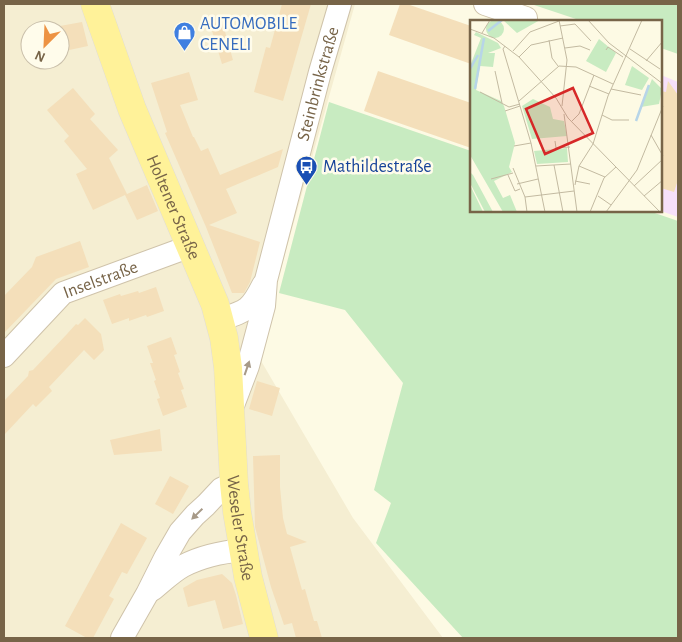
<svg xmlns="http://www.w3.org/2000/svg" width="682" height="642" viewBox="0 0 682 642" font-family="'Alegreya Sans',sans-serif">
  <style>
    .residential { fill: #f5eed2; fill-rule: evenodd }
    .education { fill: #f7e0fa }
    .green { fill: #c8ebc1 }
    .building { fill: #f4dfba }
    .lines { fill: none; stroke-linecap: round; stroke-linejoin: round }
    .minor-casing { stroke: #cfc3aa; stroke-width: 24 }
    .major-casing { stroke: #e1ddd7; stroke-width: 29 }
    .minor { stroke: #fff; stroke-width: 22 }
    .major { stroke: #fff299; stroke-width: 28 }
    .oneway { fill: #a79a88 }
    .labels { text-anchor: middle; stroke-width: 5; stroke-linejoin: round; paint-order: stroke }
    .shop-label { font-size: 18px; fill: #366cbe; stroke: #fffceb; text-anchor: start }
    .street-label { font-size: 18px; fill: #776448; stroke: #fffceb }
    .transit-label { font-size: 18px; fill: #164399; stroke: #fffceb; text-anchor: start }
    .inset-river { fill: none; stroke: #b7d5e8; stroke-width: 2.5 }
    .inset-road { fill: none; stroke: #c3baa1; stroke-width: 1 }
    .view { fill: #d62828; fill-opacity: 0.15; stroke: #d62828; stroke-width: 2.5 }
    .inset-edge { fill: none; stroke: #776448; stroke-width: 2.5 }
  </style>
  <rect width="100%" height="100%" fill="#fdfae4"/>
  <!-- residential -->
  <path class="residential" d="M 4,4 L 355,4 L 257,354 L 353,518 L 443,638 L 4,638 ZM 30,30 L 60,30 L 60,60 L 30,60 Z"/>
  <!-- education -->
  <path class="education" d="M 661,75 L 678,82 L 678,217 L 661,211 Z"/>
  <!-- green -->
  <g class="green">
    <path d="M 531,4 L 678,4 L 678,54 L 661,48 L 661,21 L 582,21 Z"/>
    <path d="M 329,102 L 471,151 L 471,211 L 649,211 L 678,221 L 678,638 L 463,638 L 376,543 L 391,503 L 374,490 L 403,383 L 345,310 L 279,293 Z"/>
  </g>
  <!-- building -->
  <g class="building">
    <path d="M 282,4 L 311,4 L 283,101 L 254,92 L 266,47 L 270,48 Z"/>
    <path d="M 400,4 L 407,4 L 471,26 L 471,64 L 389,35 Z"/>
    <path d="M 222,21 L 233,60 L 222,64 L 210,24 Z"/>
    <path d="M 82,22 L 88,46 L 60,52 L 60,26 Z"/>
    <path d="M 378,71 L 471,103 L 471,148 L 364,111 Z"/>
    <path d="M 189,72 L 198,100 L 180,105 L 193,137 L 194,137 L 201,151 L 208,148 L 220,175 L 283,149 L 278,167 L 226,189 L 237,213 L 209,225 L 260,242 L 250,282 L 244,293 L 232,293 L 206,227 L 165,133 L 167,132 L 151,83 Z"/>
    <path d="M 668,81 L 678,95 L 678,180 L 674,192 L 661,188 L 661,91 L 666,92 Z"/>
    <path d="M 73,88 L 95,114 L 90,119 L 118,150 L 109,158 L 127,194 L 147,185 L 158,211 L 137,220 L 125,195 L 93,210 L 76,174 L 87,169 L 64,141 L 69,136 L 47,110 Z"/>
    <path d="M 80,241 L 89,267 L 56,279 L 4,333 L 4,296 L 32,267 L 36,257 Z"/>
    <path d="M 156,287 L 164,311 L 147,317 L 146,315 L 129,321 L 129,318 L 112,324 L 103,300 L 120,294 L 121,296 L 138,291 L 139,293 Z"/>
    <path d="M 85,318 L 101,334 L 104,350 L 94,360 L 84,350 L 49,387 L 52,391 L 36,407 L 33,404 L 4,435 L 4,401 L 28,376 L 29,371 L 33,370 L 67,334 L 76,324 L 78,325 Z"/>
    <path d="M 171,337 L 177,354 L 174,355 L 180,372 L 178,373 L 184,389 L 181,390 L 187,407 L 163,416 L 157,399 L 160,398 L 154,381 L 156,380 L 150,363 L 153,363 L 147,346 Z"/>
    <path d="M 257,381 L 280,388 L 272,416 L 249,409 Z"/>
    <path d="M 160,429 L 162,451 L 114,455 L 110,440 Z"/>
    <path d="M 280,455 L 280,487 L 283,518 L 287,534 L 307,542 L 290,547 L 302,590 L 305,589 L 314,621 L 317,621 L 322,638 L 296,638 L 292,623 L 284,625 L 271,587 L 255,527 L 253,456 Z"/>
    <path d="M 170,476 L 189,486 L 173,514 L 155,504 Z"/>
    <path d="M 121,523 L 147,538 L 127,574 L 122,572 L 109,596 L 114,599 L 93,638 L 87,638 L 65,626 Z"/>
    <path d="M 222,574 L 232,583 L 236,595 L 243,624 L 223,629 L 215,600 L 188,607 L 183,588 L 197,580 Z"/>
  </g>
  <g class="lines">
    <defs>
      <g id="minor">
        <path d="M 485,4 L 526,18 L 525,21"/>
        <path d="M 219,320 C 246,311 250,311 263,285"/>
        <path id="s1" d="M 4,356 L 63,293 L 191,246"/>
        <path id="s2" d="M 232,408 L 248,366 L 264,306 L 266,280 L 320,72 L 340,4"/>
        <path d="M 152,590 C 162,582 172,572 183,566 C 202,556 222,552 243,550"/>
        <path d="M 122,638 L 147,594 L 165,558 L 180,532 L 195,515 L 206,505 L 221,489 L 234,483"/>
      </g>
      <g id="major">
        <path id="s3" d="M 95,4 L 132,109 L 215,304 L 224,338 L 228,368 L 234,483 L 237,512 L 248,577 L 264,638"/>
      </g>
    </defs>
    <!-- minor casing -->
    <use href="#minor" class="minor-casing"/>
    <!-- major casing -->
    <use href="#major" class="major-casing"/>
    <!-- minor -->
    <use href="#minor" class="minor"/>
    <!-- major -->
    <use href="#major" class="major"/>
  </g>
  <!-- one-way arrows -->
  <defs><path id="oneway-solid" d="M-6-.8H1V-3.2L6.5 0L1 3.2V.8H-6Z" transform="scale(1.25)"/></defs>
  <g class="oneway">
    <use href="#oneway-solid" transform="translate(247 368) rotate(-71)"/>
    <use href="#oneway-solid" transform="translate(197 514) rotate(136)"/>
  </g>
  <!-- icons -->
  <defs>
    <symbol id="shop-pin" viewBox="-11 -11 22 30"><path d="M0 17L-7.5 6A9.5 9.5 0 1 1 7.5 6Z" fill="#3f7fe0" stroke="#fffceb"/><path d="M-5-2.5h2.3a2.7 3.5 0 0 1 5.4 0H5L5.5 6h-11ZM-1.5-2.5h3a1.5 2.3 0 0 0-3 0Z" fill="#fff"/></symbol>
    <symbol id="bus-pin" viewBox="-11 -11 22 30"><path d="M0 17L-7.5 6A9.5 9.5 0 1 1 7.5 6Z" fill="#1a4fb4" stroke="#fffceb"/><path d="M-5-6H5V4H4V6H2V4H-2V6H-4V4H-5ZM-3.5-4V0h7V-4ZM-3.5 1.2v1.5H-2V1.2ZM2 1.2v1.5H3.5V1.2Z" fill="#fff"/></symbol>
  </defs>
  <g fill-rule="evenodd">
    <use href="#shop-pin" x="172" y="20" width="25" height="34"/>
    <use href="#bus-pin" x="294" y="154" width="25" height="34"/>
  </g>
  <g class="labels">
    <!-- shop labels -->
    <g class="shop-label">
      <text x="200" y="29">AUTOMOBILE<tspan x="200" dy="21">CENELI</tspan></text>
    </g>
    <!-- street labels -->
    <g class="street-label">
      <text dy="6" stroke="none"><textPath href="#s2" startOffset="336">Steinbrinkstraße</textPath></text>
      <text dy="6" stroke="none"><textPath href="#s3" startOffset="218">Holtener Straße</textPath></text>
      <text dy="6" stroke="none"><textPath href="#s1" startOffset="126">Inselstraße</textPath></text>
      <text dy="6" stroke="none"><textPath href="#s3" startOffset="549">Weseler Straße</textPath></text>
    </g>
    <!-- transit labels -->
    <g class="transit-label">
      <text x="323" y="172">Mathildestraße</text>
    </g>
  </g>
  <!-- overview -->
  <g transform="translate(470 20)">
    <rect width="192" height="192" fill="#fdfae4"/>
    <path d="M 33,0 L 70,0 L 47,13 ZM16 9a9 9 0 1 1 18 0a9 9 0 1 1-18 0ZM 6,12 L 28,23 L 31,28 L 18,33 L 25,33 L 23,47 L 10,46 L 6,70 L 31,81 L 34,86 L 45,123 L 39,147 L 42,152 L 24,161 L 33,178 L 40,175 L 47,192 L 33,192 L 0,135 L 0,46 L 11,18 L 4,15 ZM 129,19 L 146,33 L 136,52 L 116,41 ZM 162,46 L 179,58 L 172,70 L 155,65 ZM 182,59 L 192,69 L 189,84 L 171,87 ZM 63,79 L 80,87 L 83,99 L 94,101 L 97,116 L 62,119 L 52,86 ZM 97,128 L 98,142 L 67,144 L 64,131 ZM 0,152 L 3,155 L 23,192 L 15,192 L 0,163 ZM 0,165 L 2,169 L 13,192 L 0,192 Z" fill="#c8ebc1"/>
    <path class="inset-river" d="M 18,11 L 32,0M 0,49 L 8,35M 5,69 L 14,18M 166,101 L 179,65"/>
    <path class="inset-road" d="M 89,0 L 97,40 L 92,86M 118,0 L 139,23 L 193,64M 90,6 L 105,4 L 121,21M 0,9 L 24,18 L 49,37 L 86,78 L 98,98 L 190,192M 12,13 L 20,0M 79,20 L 82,38 L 88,46M 35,26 L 33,29 L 61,123 L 75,192M 95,28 L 110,26 L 120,30M 160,29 L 190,49M 136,30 L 138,27 L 153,37M 43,31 L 60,12 L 89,1M 49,37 L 61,25 L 93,18M 176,41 L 193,21M 25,51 L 32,83M 119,66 L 139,74M 141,69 L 171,75M 10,72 L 39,87 L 50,84M 49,81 L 89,46 L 106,47 L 143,64M 35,91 L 50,86M 94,94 L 107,192M 132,95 L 142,100 L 159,100M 102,101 L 109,94 L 124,55M 181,115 L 193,136M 85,121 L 86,128 L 100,127M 123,124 L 138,76 L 172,0M 44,126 L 61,123M 84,145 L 93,192M 66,146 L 101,144M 109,146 L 135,157M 43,148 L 55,177 L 57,192M 38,155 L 45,171 L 50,169M 21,159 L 43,153M 105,161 L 120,164M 47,164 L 68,159M 105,165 L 109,146 L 123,124M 164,166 L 193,139M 128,176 L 141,185M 174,176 L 193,160M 55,177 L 104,171M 120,192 L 134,158 L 146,147M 136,192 L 167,150 L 193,86"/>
    <path class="view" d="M 103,68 L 123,113 L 75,134 L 56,89 Z"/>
    <rect width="192" height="192" class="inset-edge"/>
  </g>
  <!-- border -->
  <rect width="682" height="642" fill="none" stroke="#776448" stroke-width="10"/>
  <!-- north arrow -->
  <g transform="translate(45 45) rotate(204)"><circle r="24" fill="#fffceb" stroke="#c9bfaa"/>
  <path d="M0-4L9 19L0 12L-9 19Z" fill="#ed9343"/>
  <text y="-8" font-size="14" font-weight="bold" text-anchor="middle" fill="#776448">N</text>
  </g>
</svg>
